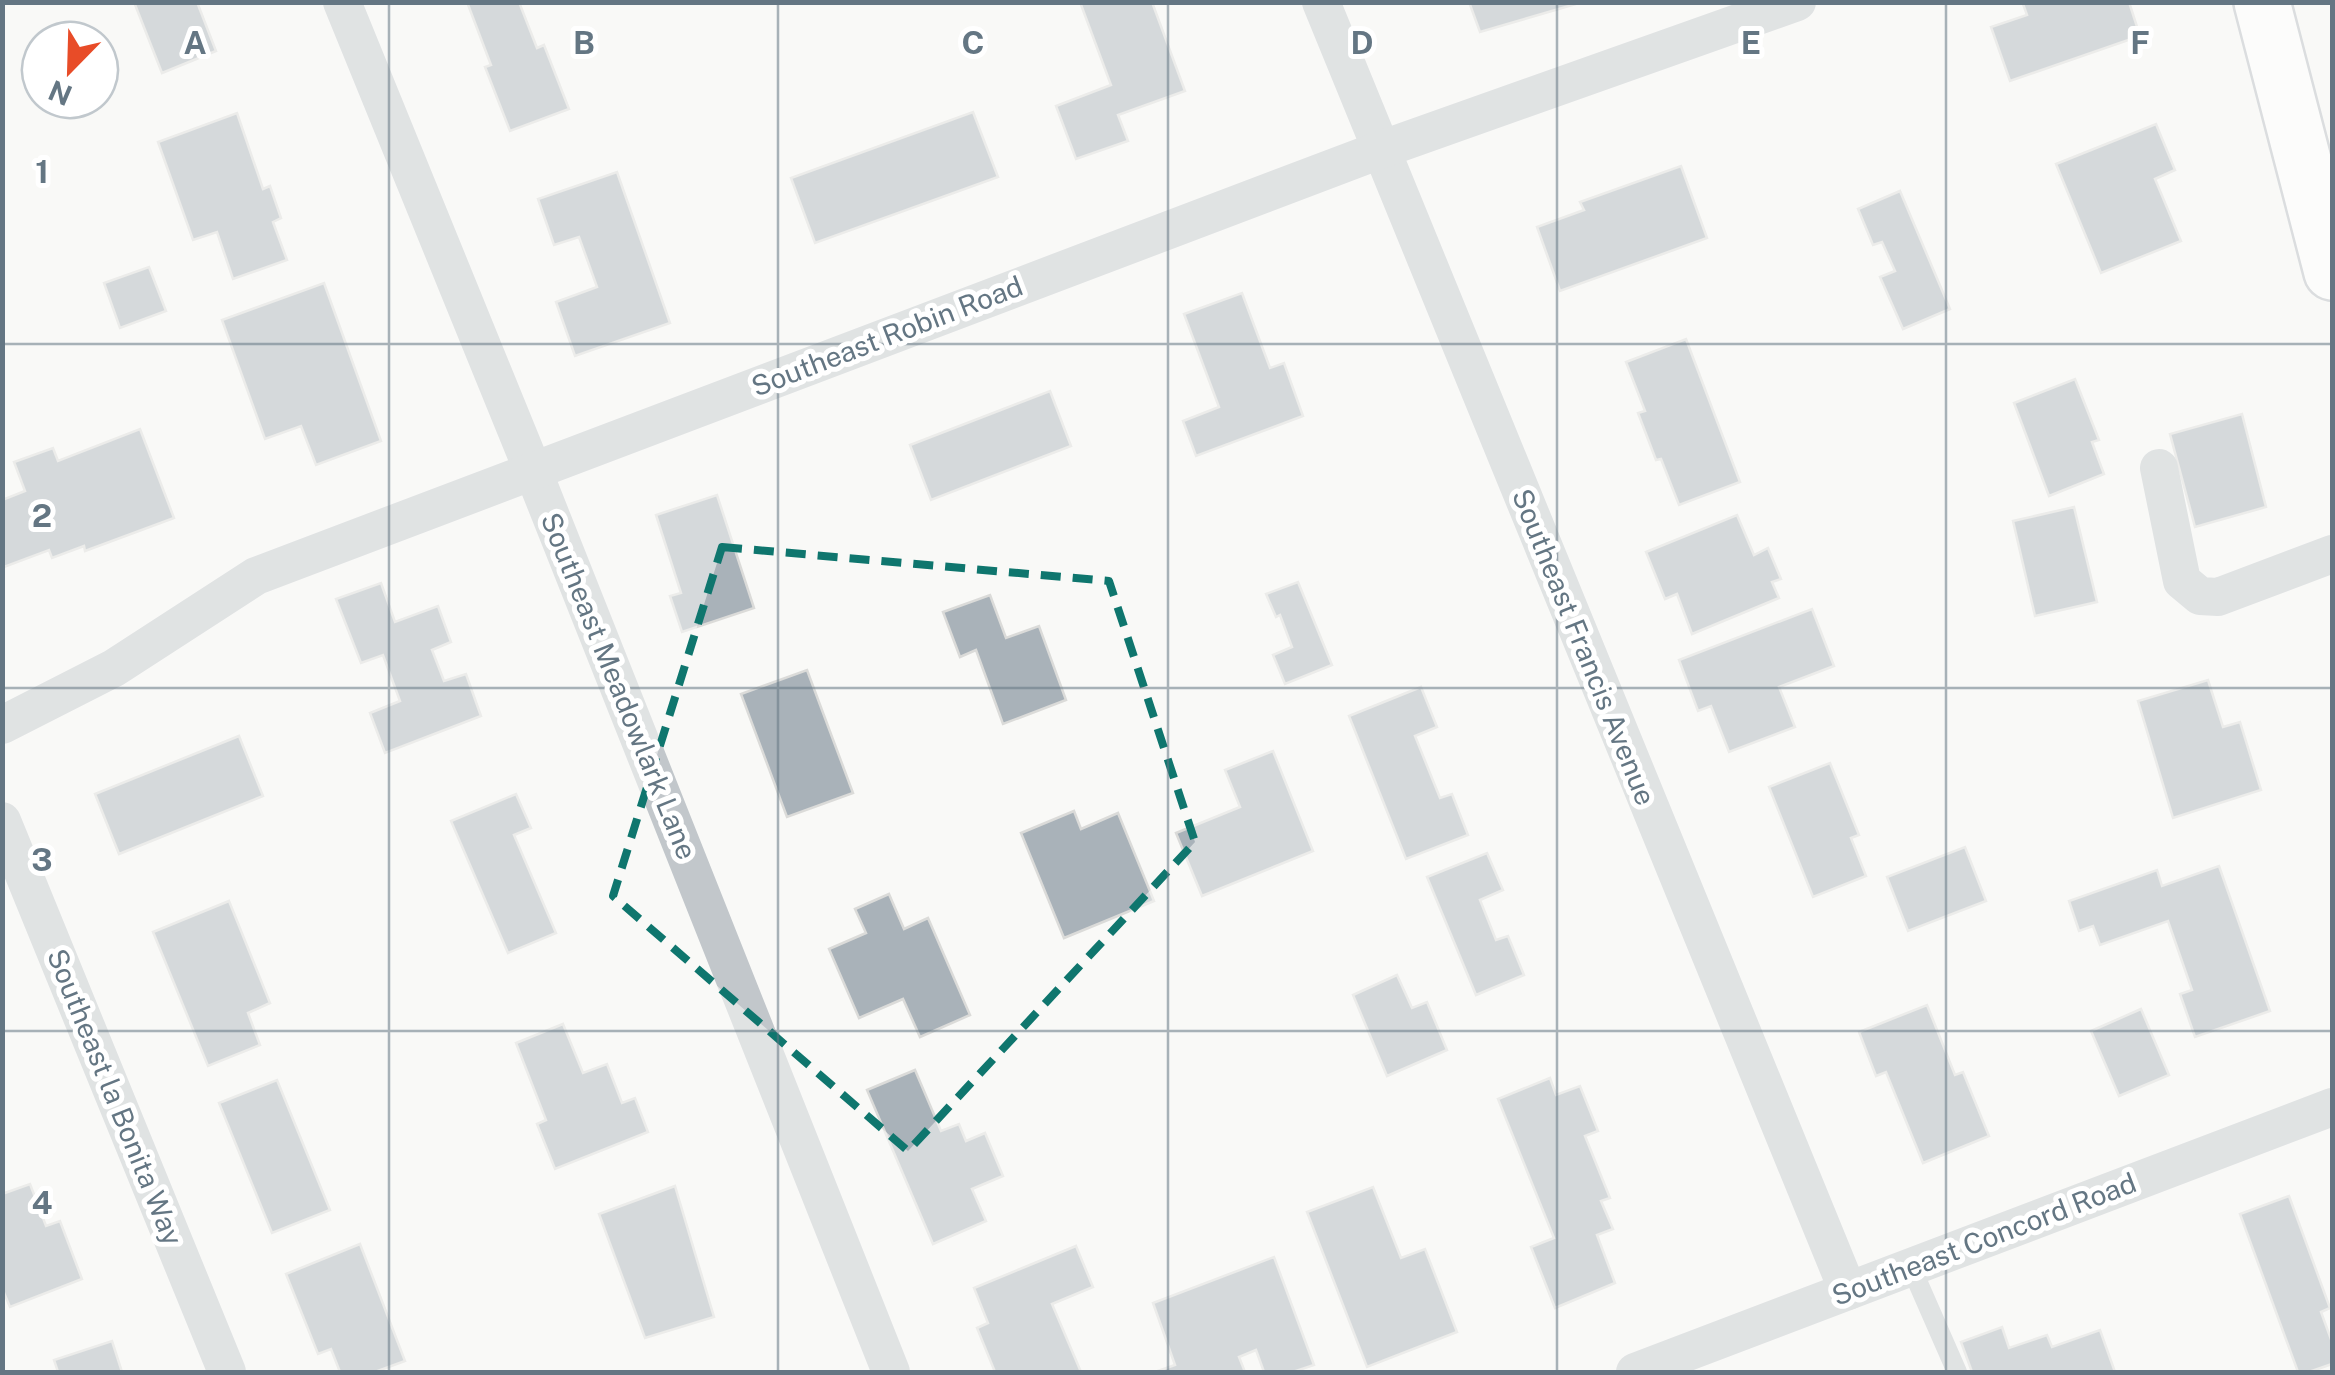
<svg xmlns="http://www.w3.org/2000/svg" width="2335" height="1375" viewBox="0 0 2335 1375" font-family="'Public Sans',sans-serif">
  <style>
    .building { fill: #a9b2b9; stroke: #dbdbd9; stroke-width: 2.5 }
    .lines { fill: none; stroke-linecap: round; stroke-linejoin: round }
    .secondary-casing { stroke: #b5bbc0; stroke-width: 60 }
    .lane { stroke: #c2c7cb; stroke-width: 20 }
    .street { stroke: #c2c7cb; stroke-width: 38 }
    .secondary { stroke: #fff; stroke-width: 55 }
    .marked { fill: none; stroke: #0f766e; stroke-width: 8; stroke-dasharray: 20 12; stroke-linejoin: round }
    .grid { fill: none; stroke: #647683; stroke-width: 2.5; stroke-opacity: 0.55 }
    .labels { text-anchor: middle; stroke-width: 10; stroke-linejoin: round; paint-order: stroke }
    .street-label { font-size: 28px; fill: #647683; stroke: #fff }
    .grid-label { font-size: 32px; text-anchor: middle; font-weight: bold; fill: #647683; stroke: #fff; stroke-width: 10; stroke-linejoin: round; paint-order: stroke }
  </style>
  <rect width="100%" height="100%" fill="#f9f9f7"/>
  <!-- building -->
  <g class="building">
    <path d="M 134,2 L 197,2 L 216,51 L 162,73 Z"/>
    <path d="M 467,2 L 519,2 L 537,48 L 544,45 L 569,109 L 510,131 L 485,67 L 491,65 Z"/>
    <path d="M 1080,2 L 1152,2 L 1185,91 L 1118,115 L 1128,141 L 1076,159 L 1056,106 L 1111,85 Z"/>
    <path d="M 1469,2 L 1575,2 L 1576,4 L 1480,32 Z"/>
    <path d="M 2029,2 L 2129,2 L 2140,36 L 2010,81 L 1991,27 L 2027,15 L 2023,4 Z"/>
    <path d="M 973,112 L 998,177 L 815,243 L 791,178 Z"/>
    <path d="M 237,113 L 263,189 L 270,186 L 281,218 L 273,222 L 287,260 L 233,279 L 217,232 L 193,240 L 158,142 Z"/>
    <path d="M 2156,124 L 2175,170 L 2155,179 L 2181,241 L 2101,273 L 2056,164 Z"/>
    <path d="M 1681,166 L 1707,238 L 1560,291 L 1537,227 L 1584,210 L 1580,202 Z"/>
    <path d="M 617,172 L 670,323 L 575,356 L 556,302 L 597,287 L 579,237 L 554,245 L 538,199 Z"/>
    <path d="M 1900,191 L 1950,309 L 1903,329 L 1880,277 L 1895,271 L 1882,242 L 1873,245 L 1858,209 Z"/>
    <path d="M 149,267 L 166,311 L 120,328 L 104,283 Z"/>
    <path d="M 324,283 L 381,441 L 316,465 L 301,426 L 265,439 L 222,320 Z"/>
    <path d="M 1242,293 L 1270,368 L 1284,363 L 1303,416 L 1196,456 L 1183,421 L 1219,407 L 1184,314 Z"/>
    <path d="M 1686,339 L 1740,482 L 1679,505 L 1661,459 L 1656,460 L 1638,413 L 1645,411 L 1626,362 Z"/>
    <path d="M 2075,379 L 2099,440 L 2092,442 L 2104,474 L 2049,496 L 2014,403 Z"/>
    <path d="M 1050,391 L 1071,446 L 931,500 L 910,445 Z"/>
    <path d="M 2242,414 L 2266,507 L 2195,527 L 2170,434 Z"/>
    <path d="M 140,429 L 174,518 L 85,551 L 84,546 L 52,558 L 49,550 L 4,567 L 2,500 L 25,491 L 14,462 L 53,448 L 58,461 Z"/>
    <path d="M 717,495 L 754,608 L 682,632 L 670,596 L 681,593 L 656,515 Z"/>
    <path d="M 2074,507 L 2097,602 L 2035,616 L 2013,521 Z"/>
    <path d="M 1737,515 L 1754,555 L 1768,548 L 1781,579 L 1772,582 L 1779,598 L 1692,634 L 1677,594 L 1665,599 L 1646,552 Z"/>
    <path d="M 1298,582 L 1332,665 L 1285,684 L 1273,655 L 1292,647 L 1280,615 L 1276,617 L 1266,594 Z"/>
    <path d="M 381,583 L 395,622 L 438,606 L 451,642 L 432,650 L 444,681 L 466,674 L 481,716 L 385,753 L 370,713 L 400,701 L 383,655 L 361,663 L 336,599 Z"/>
    <path d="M 990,595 L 1006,638 L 1039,626 L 1066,700 L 1003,724 L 976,650 L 960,657 L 943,612 Z"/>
    <path d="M 1812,609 L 1834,666 L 1779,687 L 1795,727 L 1729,752 L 1711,706 L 1698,711 L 1679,660 Z"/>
    <path d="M 807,670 L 853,793 L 787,817 L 741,694 Z"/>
    <path d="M 2208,680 L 2223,727 L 2240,722 L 2261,790 L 2173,818 L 2138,701 Z"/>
    <path d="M 1421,687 L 1437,727 L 1415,736 L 1440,798 L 1452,794 L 1468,835 L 1406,859 L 1349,716 Z"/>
    <path d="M 239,736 L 263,796 L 119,854 L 95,794 Z"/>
    <path d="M 1273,751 L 1313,851 L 1202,896 L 1176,833 L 1240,807 L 1225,770 Z"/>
    <path d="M 1830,763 L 1859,835 L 1851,838 L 1866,876 L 1813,897 L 1769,787 Z"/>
    <path d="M 516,794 L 531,828 L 514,835 L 556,933 L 508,953 L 451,821 Z"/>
    <path d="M 1074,811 L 1081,829 L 1118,813 L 1154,901 L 1064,938 L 1021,833 Z"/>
    <path d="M 1965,847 L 1986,901 L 1908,931 L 1887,877 Z"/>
    <path d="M 1487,853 L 1503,890 L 1480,900 L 1496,940 L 1508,936 L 1524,975 L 1476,995 L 1427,877 Z"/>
    <path d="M 2219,866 L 2270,1011 L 2195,1037 L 2180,994 L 2192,990 L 2168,921 L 2100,945 L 2093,926 L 2079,931 L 2069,901 L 2157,870 L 2162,886 Z"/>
    <path d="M 889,894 L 904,929 L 928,918 L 970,1015 L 920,1037 L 903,999 L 859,1018 L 829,949 L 866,933 L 855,909 Z"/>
    <path d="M 229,901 L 270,1003 L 248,1013 L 260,1045 L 208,1066 L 153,932 Z"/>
    <path d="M 1397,975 L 1412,1008 L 1427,1002 L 1447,1050 L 1387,1076 L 1353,995 Z"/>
    <path d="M 1927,1005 L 1955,1075 L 1963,1072 L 1989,1136 L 1923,1163 L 1886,1072 L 1876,1076 L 1859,1032 Z"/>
    <path d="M 2141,1009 L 2169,1075 L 2119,1096 L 2091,1031 Z"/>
    <path d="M 563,1024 L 583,1073 L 607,1064 L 622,1103 L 635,1098 L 648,1132 L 555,1169 L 537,1124 L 546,1120 L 516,1043 Z"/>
    <path d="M 915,1070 L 941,1131 L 959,1124 L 966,1141 L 985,1133 L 1003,1176 L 972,1189 L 986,1221 L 933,1244 L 867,1090 Z"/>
    <path d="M 1550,1078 L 1556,1095 L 1580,1086 L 1598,1131 L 1585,1136 L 1610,1198 L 1601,1201 L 1613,1229 L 1597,1235 L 1615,1283 L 1555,1308 L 1531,1247 L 1554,1238 L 1498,1099 Z"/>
    <path d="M 277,1080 L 330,1210 L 272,1233 L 219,1103 Z"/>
    <path d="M 30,1184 L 46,1226 L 60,1221 L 82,1279 L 10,1307 L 2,1288 L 2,1194 Z"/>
    <path d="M 675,1186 L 714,1317 L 645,1338 L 599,1214 Z"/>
    <path d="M 1373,1187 L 1401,1258 L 1425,1249 L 1457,1332 L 1367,1367 L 1307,1212 Z"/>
    <path d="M 2289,1196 L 2330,1308 L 2321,1312 L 2332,1342 L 2332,1364 L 2309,1372 L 2298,1372 L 2240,1214 Z"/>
    <path d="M 360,1244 L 405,1361 L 375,1372 L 340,1372 L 331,1349 L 318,1354 L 286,1274 Z"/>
    <path d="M 1076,1246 L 1093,1287 L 1052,1304 L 1081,1372 L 995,1372 L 977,1328 L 988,1323 L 974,1288 Z"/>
    <path d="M 1274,1257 L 1314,1365 L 1293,1372 L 1264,1372 L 1256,1350 L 1239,1357 L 1245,1372 L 1155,1372 L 1175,1365 L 1153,1303 Z"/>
    <path d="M 2002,1327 L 2009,1348 L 2047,1335 L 2052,1347 L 2100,1330 L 2115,1372 L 1972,1372 L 1961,1342 Z"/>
    <path d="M 112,1341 L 122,1372 L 58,1372 L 54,1360 Z"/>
  </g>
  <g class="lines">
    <defs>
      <path id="secondary" d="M 2262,2 L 2332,272"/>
    </defs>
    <!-- secondary casing -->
    <use href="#secondary" class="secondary-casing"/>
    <!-- lane -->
    <path class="lane" d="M 1911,1267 L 1957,1372"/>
    <!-- street -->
    <g class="street">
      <path d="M 342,2 L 533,471 L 891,1372"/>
      <path d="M 1321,2 L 1848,1291"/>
      <path d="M 2159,468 L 2182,581 L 2200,596 L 2218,597 L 2332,554"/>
      <path d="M 2,725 L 114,668 L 256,576 L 1380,150 L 1797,2"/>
      <path d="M 2,821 L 227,1372"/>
      <path d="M 1635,1372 L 2332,1107"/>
    </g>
    <!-- secondary -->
    <use href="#secondary" class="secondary"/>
  </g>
  <!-- marked area -->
  <path d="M0 0H2335V1375H0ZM 722,547 L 1109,581 L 1195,842 L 908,1151 L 613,896 Z" fill="#f9f9f7" fill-opacity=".55" fill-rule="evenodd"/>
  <path class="marked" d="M 722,547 L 1109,581 L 1195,842 L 908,1151 L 613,896 Z"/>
  <!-- grid -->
  <path class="grid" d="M 389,2 L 389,1372M 778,2 L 778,1372M 1168,2 L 1168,1372M 1557,2 L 1557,1372M 1946,2 L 1946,1372M 2,344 L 2332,344M 2,688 L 2332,688M 2,1031 L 2332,1031"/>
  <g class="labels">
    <!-- street labels -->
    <g class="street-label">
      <text transform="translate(887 336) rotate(-21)" y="10">Southeast Robin Road</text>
      <text transform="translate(1584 647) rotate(68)" y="10">Southeast Francis Avenue</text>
      <text transform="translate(619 686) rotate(68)" y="10">Southeast Meadowlark Lane</text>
      <text transform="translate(115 1097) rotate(68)" y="10">Southeast la Bonita Way</text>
      <text transform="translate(1984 1239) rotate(-21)" y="10">Southeast Concord Road</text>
    </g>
  </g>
  <g class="grid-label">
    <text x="195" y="54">A</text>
    <text x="584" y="54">B</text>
    <text x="973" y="54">C</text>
    <text x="1362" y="54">D</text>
    <text x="1751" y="54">E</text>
    <text x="2140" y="54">F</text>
    <text x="42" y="183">1</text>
    <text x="42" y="527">2</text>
    <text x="42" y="871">3</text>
    <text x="42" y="1214">4</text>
  </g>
  <!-- border -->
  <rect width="2335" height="1375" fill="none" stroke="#647683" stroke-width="10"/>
  <!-- north arrow -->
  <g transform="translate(70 70) rotate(203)"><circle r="48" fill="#ffffff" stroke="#c1c8cd" stroke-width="2.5"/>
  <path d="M0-8L18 38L0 25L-18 38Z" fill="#e84c28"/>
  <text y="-15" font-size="28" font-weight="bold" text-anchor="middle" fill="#647683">N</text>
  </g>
</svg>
